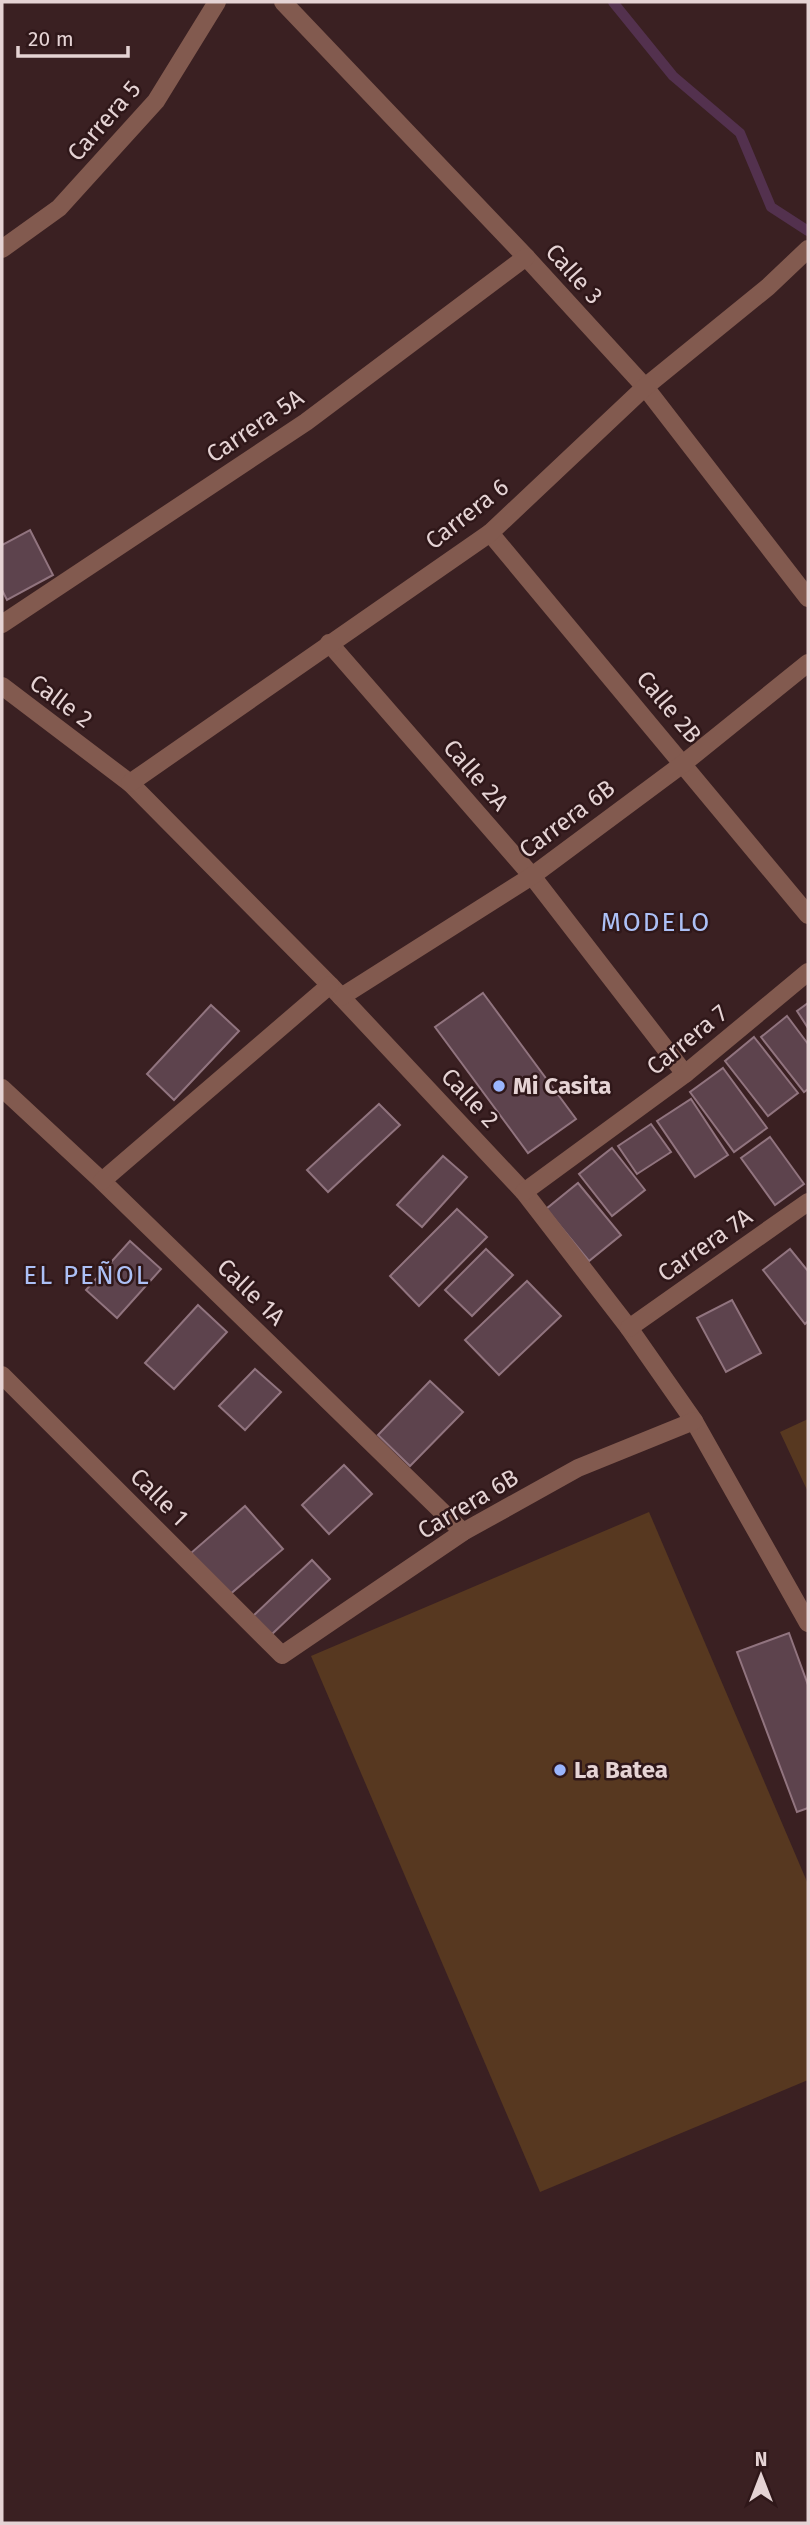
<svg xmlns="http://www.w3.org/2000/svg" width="810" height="2525" viewBox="0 0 810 2525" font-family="'Fira Sans',sans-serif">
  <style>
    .green { fill: #573820 }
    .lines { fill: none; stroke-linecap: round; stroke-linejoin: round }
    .stream { stroke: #53314e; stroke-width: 10 }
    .building { fill: #5d434d; stroke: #91747f; stroke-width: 2 }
    .minor { stroke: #825a4f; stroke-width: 18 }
    .poi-dot { fill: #9ab5fd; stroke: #2f1719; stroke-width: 2.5 }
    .labels { text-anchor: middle; stroke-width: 5; stroke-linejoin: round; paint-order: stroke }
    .street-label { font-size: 24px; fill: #e5d3d4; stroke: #2f1719 }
    .poi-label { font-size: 24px; font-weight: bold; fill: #e5d3d4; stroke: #2f1719; text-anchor: start }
    .neighbourhood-label { font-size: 26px; letter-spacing: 2px; fill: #acc0f6; stroke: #2f1719 }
  </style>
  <rect width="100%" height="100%" fill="#3a2022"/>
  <!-- green -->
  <g class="green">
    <path d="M 808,1419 L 808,1492 L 780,1432 Z"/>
    <path d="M 649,1512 L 808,1884 L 808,2080 L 540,2192 L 311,1656 Z"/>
  </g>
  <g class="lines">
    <!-- stream -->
    <path class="stream" d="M 613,2 L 673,76 L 740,133 L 771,207 L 808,231"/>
  </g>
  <!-- building -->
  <g class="building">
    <path d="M 30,530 L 53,575 L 7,600 L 2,590 L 2,545 Z"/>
    <path d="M 483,993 L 576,1119 L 528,1153 L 435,1027 Z"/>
    <path d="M 808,1003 L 808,1028 L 797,1011 Z"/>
    <path d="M 211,1005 L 239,1031 L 174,1100 L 147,1074 Z"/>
    <path d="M 787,1016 L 808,1044 L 808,1089 L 804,1092 L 761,1037 Z"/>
    <path d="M 754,1037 L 798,1093 L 768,1116 L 725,1061 Z"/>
    <path d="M 723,1068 L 767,1128 L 734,1152 L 690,1092 Z"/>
    <path d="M 691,1099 L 728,1155 L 695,1177 L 657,1121 Z"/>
    <path d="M 379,1104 L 400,1125 L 328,1192 L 307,1170 Z"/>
    <path d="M 651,1124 L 671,1152 L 637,1174 L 618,1146 Z"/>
    <path d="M 770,1137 L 804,1184 L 775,1205 L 741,1158 Z"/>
    <path d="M 612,1148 L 645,1190 L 612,1216 L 579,1174 Z"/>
    <path d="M 443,1156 L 467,1177 L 422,1227 L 397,1205 Z"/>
    <path d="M 578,1183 L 621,1235 L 589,1261 L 546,1209 Z"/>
    <path d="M 457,1209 L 487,1237 L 419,1306 L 390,1276 Z"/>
    <path d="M 130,1241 L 161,1269 L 117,1318 L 86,1290 Z"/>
    <path d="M 486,1249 L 513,1275 L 472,1316 L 445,1290 Z"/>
    <path d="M 790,1249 L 808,1271 L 808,1321 L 805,1324 L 763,1270 Z"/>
    <path d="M 527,1281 L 561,1316 L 499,1375 L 465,1340 Z"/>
    <path d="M 732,1300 L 761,1353 L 726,1372 L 697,1318 Z"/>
    <path d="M 198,1305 L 227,1332 L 174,1389 L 145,1363 Z"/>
    <path d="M 255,1369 L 281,1392 L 245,1430 L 219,1406 Z"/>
    <path d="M 430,1381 L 463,1412 L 410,1466 L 378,1435 Z"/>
    <path d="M 344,1465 L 372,1494 L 329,1534 L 302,1505 Z"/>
    <path d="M 245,1506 L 283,1549 L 228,1596 L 191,1553 Z"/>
    <path d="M 312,1560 L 330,1579 L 271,1635 L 253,1616 Z"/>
    <path d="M 789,1633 L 808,1685 L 808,1808 L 797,1812 L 737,1652 Z"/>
  </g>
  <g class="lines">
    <!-- minor -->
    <g class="minor">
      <path d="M 283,2 L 526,257 L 645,387 L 808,598"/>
      <path d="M 2,249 L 59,208 L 156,101 L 217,2"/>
      <path d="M 490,533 L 808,915"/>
      <path d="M 2,624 L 306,422 L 526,257"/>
      <path d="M 329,643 L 532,876 L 685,1074"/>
      <path d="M 2,686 L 130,783 L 330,985 L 524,1192 L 629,1328 L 694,1421 L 808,1623"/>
      <path d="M 130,783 L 490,533 L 645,387 L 768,287 L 808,249"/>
      <path d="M 341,997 L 532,876 L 684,763 L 808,663"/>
      <path d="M 2,1088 L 102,1181 L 463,1532"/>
      <path d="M 102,1181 L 330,985"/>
      <path d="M 524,1192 L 685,1074 L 808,972"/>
      <path d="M 629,1328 L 808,1202"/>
      <path d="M 2,1375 L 282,1655 L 463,1532 L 578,1468 L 694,1421"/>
    </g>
  </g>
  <!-- markers -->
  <g class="poi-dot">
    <circle cx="499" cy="1086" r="7"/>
    <circle cx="560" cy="1770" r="7"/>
  </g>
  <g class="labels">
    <!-- street labels -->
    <g class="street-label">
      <text transform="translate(104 121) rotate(-49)" y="8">Carrera 5</text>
      <text transform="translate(574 274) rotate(48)" y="8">Calle 3</text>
      <text transform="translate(255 426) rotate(-34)" y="8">Carrera 5A</text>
      <text transform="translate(467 514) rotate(-38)" y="8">Carrera 6</text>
      <text transform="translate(61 701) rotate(37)" y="8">Calle 2</text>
      <text transform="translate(669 707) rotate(50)" y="8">Calle 2B</text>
      <text transform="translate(476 775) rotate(49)" y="8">Calle 2A</text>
      <text transform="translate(567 819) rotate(-37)" y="8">Carrera 6B</text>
      <text transform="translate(687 1040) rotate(-39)" y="8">Carrera 7</text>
      <text transform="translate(470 1098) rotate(47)" y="8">Calle 2</text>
      <text transform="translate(705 1245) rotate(-35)" y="8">Carrera 7A</text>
      <text transform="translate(251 1292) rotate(44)" y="8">Calle 1A</text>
      <text transform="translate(159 1497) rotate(45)" y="8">Calle 1</text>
      <text transform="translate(468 1504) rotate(-31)" y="8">Carrera 6B</text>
    </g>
    <!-- poi labels -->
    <g class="poi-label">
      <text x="513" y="1094">Mi Casita</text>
      <text x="574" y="1778">La Batea</text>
    </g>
    <!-- neighbourhood labels -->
    <g class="neighbourhood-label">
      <text x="656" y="931">MODELO</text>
      <text x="87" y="1284">EL PEÑOL</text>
    </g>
  </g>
  <!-- border -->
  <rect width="810" height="2525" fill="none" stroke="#e5d3d4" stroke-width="7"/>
  <!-- north arrow -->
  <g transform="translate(761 2476)" stroke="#2f1719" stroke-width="5" paint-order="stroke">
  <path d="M0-5L12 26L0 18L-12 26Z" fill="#e5d3d4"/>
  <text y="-10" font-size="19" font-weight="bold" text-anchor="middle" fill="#e5d3d4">N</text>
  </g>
  <!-- scale -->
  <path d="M18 46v10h110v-10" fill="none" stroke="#e5d3d4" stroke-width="3.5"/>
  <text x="28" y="46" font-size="21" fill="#e5d3d4" stroke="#2f1719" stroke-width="5" paint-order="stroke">20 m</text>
</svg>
